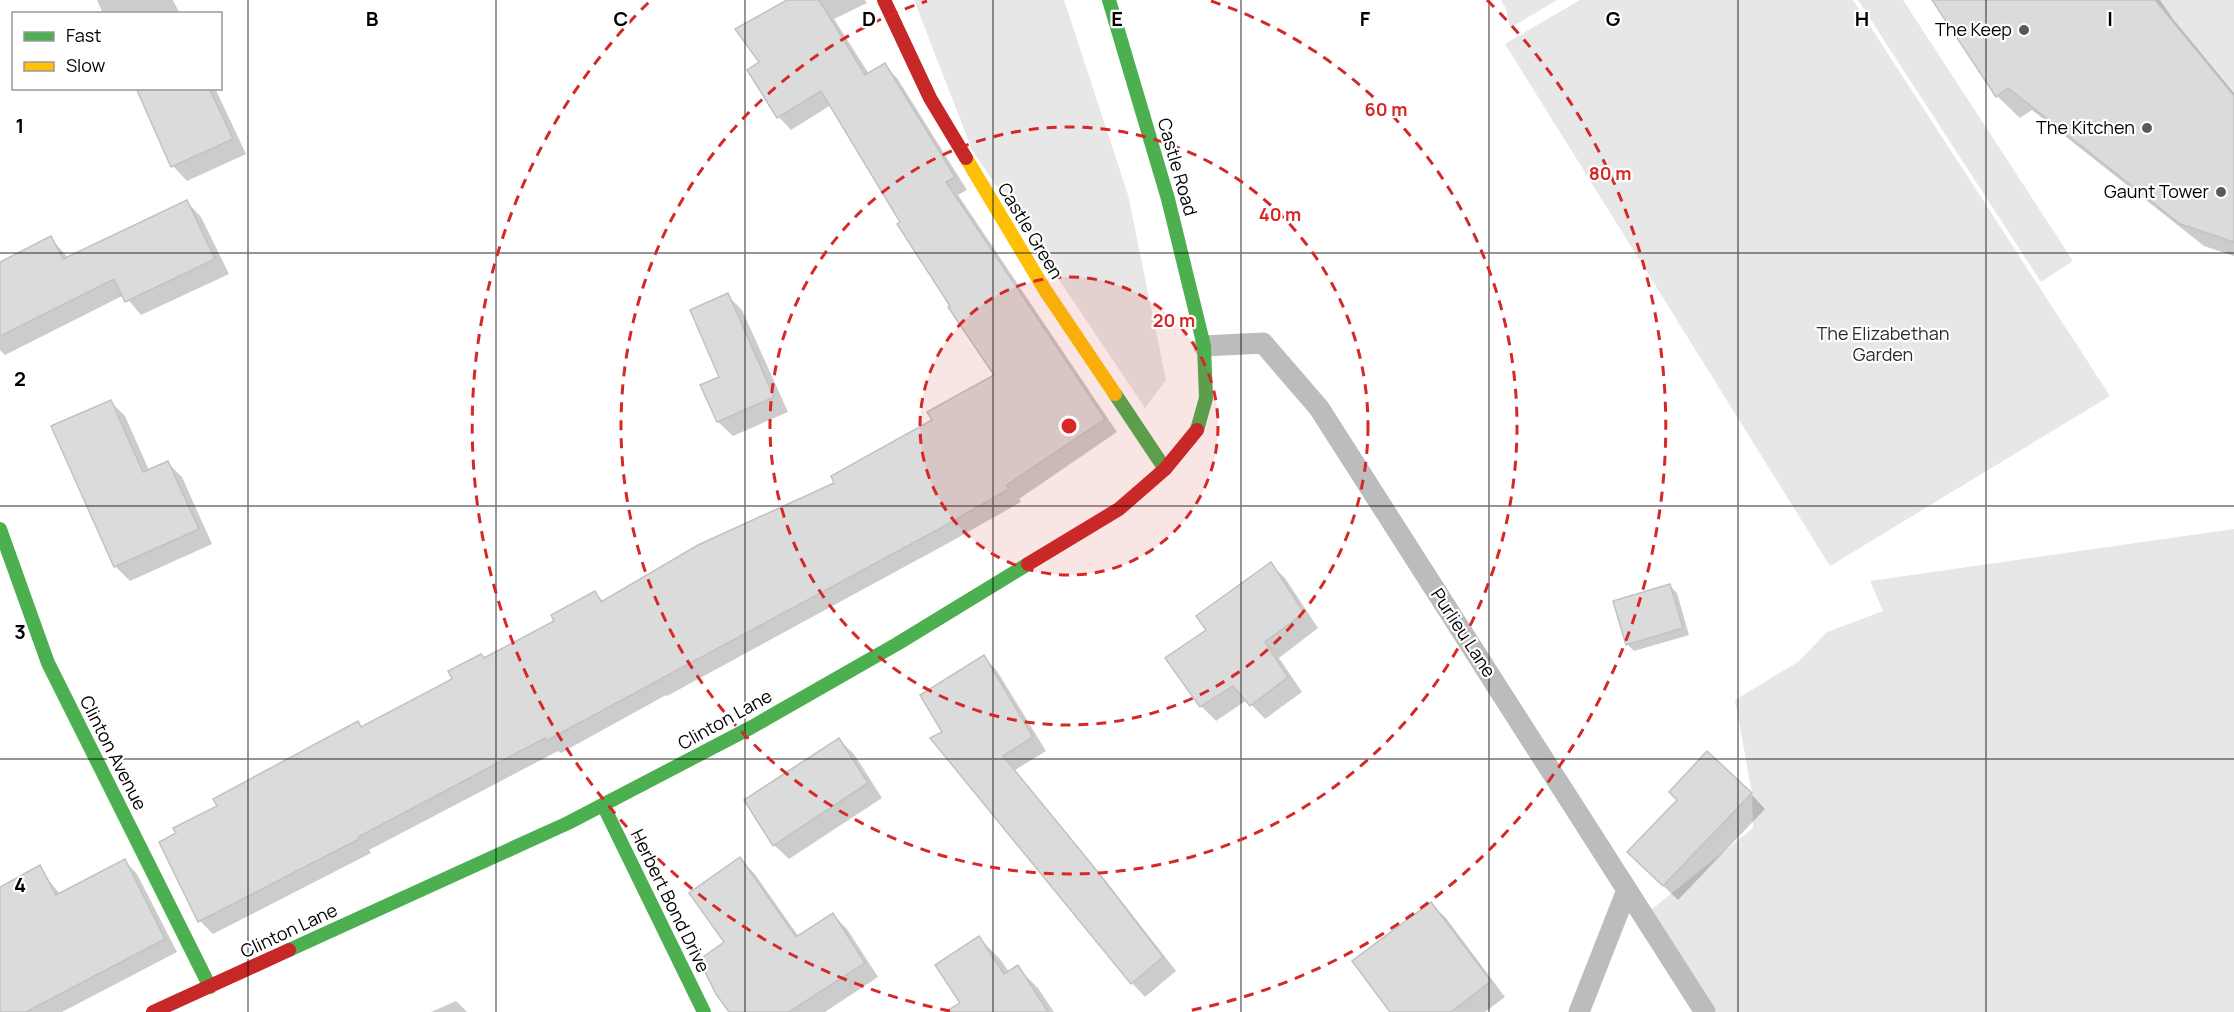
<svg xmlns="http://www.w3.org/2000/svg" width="2234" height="1012" viewBox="0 0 2234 1012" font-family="Manrope,sans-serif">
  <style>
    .green { fill: #e7e7e7 }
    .shadow { fill: #0003 }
    .building { fill: #dbdbdb; stroke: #c2c2c2; stroke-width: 1.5 }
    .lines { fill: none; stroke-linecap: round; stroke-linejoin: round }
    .lane { stroke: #bcbcbc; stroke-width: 21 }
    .fast { stroke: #4caf50; stroke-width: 14 }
    .slow { stroke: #ffc107; stroke-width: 14 }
    .jam { stroke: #c62828; stroke-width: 14 }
    .grid { fill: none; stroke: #000; stroke-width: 1.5; stroke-opacity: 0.55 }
    .ring { fill: none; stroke: #d62828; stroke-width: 3; stroke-dasharray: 10 8 }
    .poi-dot { fill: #595959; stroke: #fff; stroke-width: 2 }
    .labels { text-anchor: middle; stroke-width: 4.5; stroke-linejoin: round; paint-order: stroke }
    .poi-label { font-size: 18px; fill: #000; stroke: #fff; text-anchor: end }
    .street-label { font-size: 18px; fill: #000; stroke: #fff }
    .park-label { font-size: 18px; fill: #2b2b2b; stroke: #fff }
    .grid-label { font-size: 20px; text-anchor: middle; font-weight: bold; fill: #000; stroke: #fff; stroke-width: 4.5; stroke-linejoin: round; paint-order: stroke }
    .centre { fill: #d62828; stroke: #fff; stroke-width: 3 }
    .ring-label { font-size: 18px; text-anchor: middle; font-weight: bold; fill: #d62828; stroke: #fff; stroke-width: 4.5; stroke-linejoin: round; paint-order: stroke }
  </style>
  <rect width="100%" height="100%" fill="#fff"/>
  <!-- green -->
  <g class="green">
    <path d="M 914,0 L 1064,0 L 1128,195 L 1166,380 L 1145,408 L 972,150 Z"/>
    <path d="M 1501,0 L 1557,0 L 1510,28 L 1506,9 Z"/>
    <path d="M 1580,0 L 1853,0 L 2110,396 L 1830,566 L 1505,44 Z"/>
    <path d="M 1858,0 L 1903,0 L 2073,261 L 2041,282 Z"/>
    <path d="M 2155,0 L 2234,0 L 2234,96 Z"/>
    <path d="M 2234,529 L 2234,1012 L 1716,1012 L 1647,913 L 1753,828 L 1752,793 L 1735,700 L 1798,662 L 1827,632 L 1883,611 L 1870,581 Z"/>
  </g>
  <!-- shadow -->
  <g class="shadow">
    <path d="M 97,0 L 173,0 L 180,14 L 103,14 Z"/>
    <path d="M 790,0 L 865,0 L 867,3 L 834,19 L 869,74 L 884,65 L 897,78 L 967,190 L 958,195 L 1117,432 L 1019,499 L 1021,502 L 952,541 L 667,696 L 666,695 L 561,753 L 558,751 L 369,850 L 371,853 L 213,934 L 200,921 L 161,843 L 358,723 L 363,728 L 454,680 L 485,659 L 556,622 L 595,593 L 604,602 L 836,484 L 934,420 L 996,376 L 831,105 L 791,130 L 779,117 L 749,70 L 761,63 Z"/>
    <path d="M 1934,0 L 2160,0 L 2173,19 L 2234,93 L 2234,256 L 2204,246 L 2032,110 L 2020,118 L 1997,96 Z"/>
    <path d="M 137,88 L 215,88 L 246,154 L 187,181 L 173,166 Z"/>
    <path d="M 187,202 L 201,217 L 229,274 L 141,315 L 124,295 L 5,355 L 0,350 L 0,264 L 51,238 L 68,258 Z"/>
    <path d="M 727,295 L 742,310 L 788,412 L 733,436 L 718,422 L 702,386 L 721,377 Z"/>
    <path d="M 111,402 L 125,416 L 149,470 L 167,462 L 182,477 L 212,544 L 130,581 L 115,566 Z"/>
    <path d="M 1270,564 L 1285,578 L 1318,628 L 1279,658 L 1302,692 L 1265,719 L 1247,700 L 1216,721 L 1201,706 L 1167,658 L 1208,631 Z"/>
    <path d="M 1670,586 L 1677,593 L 1689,635 L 1634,651 L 1627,644 Z"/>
    <path d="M 984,657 L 997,671 L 1046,751 L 1015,770 L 1106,881 L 1176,971 L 1145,997 L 1132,983 L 933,739 L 944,732 Z"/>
    <path d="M 839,740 L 854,754 L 882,798 L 789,859 L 774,845 Z"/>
    <path d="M 1751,794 L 1765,809 L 1678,900 L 1644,867 Z"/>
    <path d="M 740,859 L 754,873 L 799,937 L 833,915 L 847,929 L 878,977 L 825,1012 L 730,1012 L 726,942 Z"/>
    <path d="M 125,861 L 137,874 L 177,952 L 62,1012 L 0,1012 L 0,899 L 46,877 L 60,894 Z"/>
    <path d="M 1431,904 L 1446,918 L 1505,997 L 1485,1012 L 1392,1012 Z"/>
    <path d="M 979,938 L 1000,959 L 1009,972 L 1017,967 L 1038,988 L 1054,1012 L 968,1012 Z"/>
    <path d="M 456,1001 L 467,1012 L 431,1012 Z"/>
  </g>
  <!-- building -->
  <g class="building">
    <path d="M 787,0 L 819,0 L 865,75 L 885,63 L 955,177 L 946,182 L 1105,419 L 1007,485 L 1009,489 L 939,529 L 546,741 L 545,738 L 358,837 L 359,839 L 198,922 L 159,842 L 176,833 L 173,828 L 217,806 L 213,799 L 358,721 L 361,727 L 452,679 L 448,671 L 481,654 L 484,658 L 554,621 L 551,615 L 595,591 L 601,602 L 698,545 L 834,483 L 831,476 L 932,420 L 927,412 L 994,375 L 948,307 L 950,306 L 897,224 L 900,222 L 821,91 L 777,118 L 747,70 L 759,62 L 735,29 Z"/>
    <path d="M 1932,0 L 2155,0 L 2234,96 L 2234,242 L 2180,224 L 2008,88 L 1996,97 Z"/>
    <path d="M 136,88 L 209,88 L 233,139 L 171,167 Z"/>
    <path d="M 187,200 L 215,259 L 125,302 L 114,279 L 0,336 L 0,262 L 51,236 L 63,259 Z"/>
    <path d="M 728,293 L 774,397 L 717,422 L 700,385 L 719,377 L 690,310 Z"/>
    <path d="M 111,400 L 143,472 L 168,461 L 199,529 L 114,567 L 51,426 Z"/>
    <path d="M 1271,562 L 1304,613 L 1265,642 L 1288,677 L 1250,706 L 1233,686 L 1200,707 L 1165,658 L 1206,630 L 1196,616 Z"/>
    <path d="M 1670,584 L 1683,628 L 1626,645 L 1613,601 Z"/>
    <path d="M 984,655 L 1033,737 L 1003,756 L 1093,866 L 1163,957 L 1131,984 L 930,738 L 942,732 L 920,695 Z"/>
    <path d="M 839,738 L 868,783 L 773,846 L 744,800 Z"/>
    <path d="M 1707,751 L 1752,793 L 1663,886 L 1627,852 L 1677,800 L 1669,792 Z"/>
    <path d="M 740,857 L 796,937 L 833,913 L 865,963 L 789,1012 L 729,1012 L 716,994 L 699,960 L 724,942 L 689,893 Z"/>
    <path d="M 125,859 L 165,939 L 26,1012 L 0,1012 L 0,887 L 40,865 L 56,895 Z"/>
    <path d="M 1431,902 L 1491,981 L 1451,1012 L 1390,1012 L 1352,961 Z"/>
    <path d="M 979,936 L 1004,974 L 1018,965 L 1048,1012 L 945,1012 L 960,1003 L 935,965 Z"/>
  </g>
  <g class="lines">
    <!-- lane -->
    <g class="lane">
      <path d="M 1204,346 L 1263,343 L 1319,408 L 1705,1012"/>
      <path d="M 1579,1012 L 1627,890"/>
    </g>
    <!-- fast -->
    <g class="fast">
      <path d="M 1109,0 L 1168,199 L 1204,346 L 1206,398 L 1197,430"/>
      <path d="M 1115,394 L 1165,469"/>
      <path d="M 0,529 L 48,663 L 210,987"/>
      <path d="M 603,805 L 704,1012"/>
      <path d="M 289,950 L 568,823 L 750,728 L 897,644 L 1028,564"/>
    </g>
    <!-- slow -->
    <path class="slow" d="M 966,158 L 1045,290 L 1115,394"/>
    <!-- jam -->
    <g class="jam">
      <path d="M 884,0 L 930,98 L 966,158"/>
      <path d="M 1028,564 L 1119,509 L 1165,469 L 1197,430"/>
      <path d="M 153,1012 L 289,950"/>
    </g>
  </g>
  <!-- grid -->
  <path class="grid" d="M 248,0 L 248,1012M 496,0 L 496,1012M 745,0 L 745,1012M 993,0 L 993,1012M 1241,0 L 1241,1012M 1489,0 L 1489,1012M 1738,0 L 1738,1012M 1986,0 L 1986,1012M 0,253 L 2234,253M 0,506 L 2234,506M 0,759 L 2234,759"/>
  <!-- distance rings -->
  <circle cx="1069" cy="426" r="149" fill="#d62828" fill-opacity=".12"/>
  <g class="ring">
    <circle cx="1069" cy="426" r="149"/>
    <circle cx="1069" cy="426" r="299"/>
    <path d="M1211 1A448 448 0 1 1 927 1"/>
    <path d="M950 1011A597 597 0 0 1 651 0M1487 0A597 597 0 0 1 1188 1011"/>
  </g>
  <!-- markers -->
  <g class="poi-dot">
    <circle cx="2024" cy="30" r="6"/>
    <circle cx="2147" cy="128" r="6"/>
    <circle cx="2221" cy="192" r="6"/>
  </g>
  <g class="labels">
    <!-- poi labels -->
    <g class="poi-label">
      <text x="2012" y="36">The Keep</text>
      <text x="2135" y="134">The Kitchen</text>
      <text x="2209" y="198">Gaunt Tower</text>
    </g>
    <!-- street labels -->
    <g class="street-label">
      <text transform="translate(1177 167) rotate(74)" y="6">Castle Road</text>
      <text transform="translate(1030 231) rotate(59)" y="6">Castle Green</text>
      <text transform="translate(1463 633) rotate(57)" y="6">Purlieu Lane</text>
      <text transform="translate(725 720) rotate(-29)" y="6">Clinton Lane</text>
      <text transform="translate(113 753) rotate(63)" y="6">Clinton Avenue</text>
      <text transform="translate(670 901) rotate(64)" y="6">Herbert Bond Drive</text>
      <text transform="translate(289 931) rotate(-25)" y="6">Clinton Lane</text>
    </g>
    <!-- park labels -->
    <g class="park-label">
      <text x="1883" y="340">The Elizabethan<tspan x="1883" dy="21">Garden</tspan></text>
    </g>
  </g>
  <g class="grid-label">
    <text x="372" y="26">B</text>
    <text x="621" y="26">C</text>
    <text x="869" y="26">D</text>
    <text x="1117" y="26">E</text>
    <text x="1365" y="26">F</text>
    <text x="1613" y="26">G</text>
    <text x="1862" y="26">H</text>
    <text x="2110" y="26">I</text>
    <text x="20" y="133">1</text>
    <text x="20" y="386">2</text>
    <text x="20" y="639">3</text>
    <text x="20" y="892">4</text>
  </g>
  <circle cx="1069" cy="426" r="9" class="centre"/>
  <g class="ring-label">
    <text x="1386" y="116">60 m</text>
    <text x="1610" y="180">80 m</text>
    <text x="1280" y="221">40 m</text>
    <text x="1174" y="327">20 m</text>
  </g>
  <!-- legend -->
  <rect x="12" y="12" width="210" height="78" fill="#ffffff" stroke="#999999" stroke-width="1.5"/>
  <rect x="24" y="32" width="30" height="9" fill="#4caf50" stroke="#999999" stroke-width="1.5"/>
  <text x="66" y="42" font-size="18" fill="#000000">Fast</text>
  <rect x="24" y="62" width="30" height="9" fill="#ffc107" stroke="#999999" stroke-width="1.5"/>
  <text x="66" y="72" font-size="18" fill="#000000">Slow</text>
</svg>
